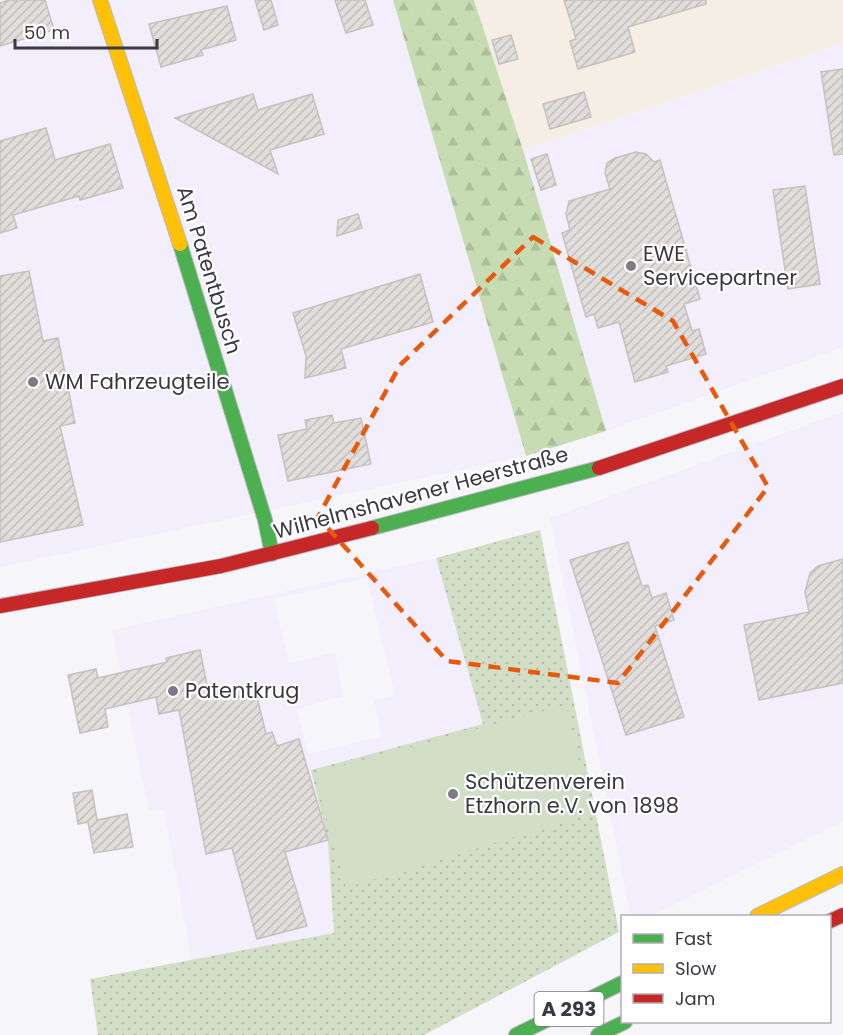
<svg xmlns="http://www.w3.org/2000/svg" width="843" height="1035" viewBox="0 0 843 1035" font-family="Poppins,sans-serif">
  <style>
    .built { fill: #f2eefc; fill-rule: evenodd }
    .industrial { fill: #f5eee5 }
    .grass { fill: url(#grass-dots) }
    .forest { fill: url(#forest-firs) }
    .pitch { fill: #d2dec6 }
    .building { fill: url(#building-hatch); stroke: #c4c1bf; stroke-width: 1.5 }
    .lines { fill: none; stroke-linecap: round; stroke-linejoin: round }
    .fast-casing { stroke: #bbb9c0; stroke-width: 16 }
    .slow-casing { stroke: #bbb9c0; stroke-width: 16 }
    .jam-casing { stroke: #bbb9c0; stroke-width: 16 }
    .fast { stroke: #4caf50; stroke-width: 14 }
    .slow { stroke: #ffc107; stroke-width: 14 }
    .jam { stroke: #c62828; stroke-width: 14 }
    .marked { fill: none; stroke: #e8590c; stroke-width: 4.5; stroke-dasharray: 12 8; stroke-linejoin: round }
    .poi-dot { fill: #7c7a83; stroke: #fff; stroke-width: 2 }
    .labels { text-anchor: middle; stroke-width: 4.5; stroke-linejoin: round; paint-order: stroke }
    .shield { fill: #fff; stroke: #76747b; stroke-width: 1.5 }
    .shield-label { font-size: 20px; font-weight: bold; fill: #3b3843 }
    .poi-label { font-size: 21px; fill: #3b3843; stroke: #fff; text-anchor: start }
    .street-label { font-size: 21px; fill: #3b3843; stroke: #fff }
  </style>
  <defs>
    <pattern id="grass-dots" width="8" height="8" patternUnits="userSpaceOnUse" patternTransform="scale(1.5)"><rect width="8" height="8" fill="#d2dec6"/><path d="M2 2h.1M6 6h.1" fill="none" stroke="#b5bfab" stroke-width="1.8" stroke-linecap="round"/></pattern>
    <pattern id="forest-firs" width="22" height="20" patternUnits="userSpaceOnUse" patternTransform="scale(1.5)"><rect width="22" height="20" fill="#c8dcb3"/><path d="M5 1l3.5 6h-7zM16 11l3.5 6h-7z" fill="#adbe9b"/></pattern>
    <pattern id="building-hatch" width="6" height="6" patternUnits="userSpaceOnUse" patternTransform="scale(1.5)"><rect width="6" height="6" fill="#e1dddb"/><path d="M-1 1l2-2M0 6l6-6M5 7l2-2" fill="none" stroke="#c2bebd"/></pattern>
  </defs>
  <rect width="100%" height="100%" fill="#f6f5fa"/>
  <!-- built -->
  <g class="built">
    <path d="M 0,0 L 393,0 L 526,456 L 0,567 Z"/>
    <path d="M 843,43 L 843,347 L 606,431 L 523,150 Z"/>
    <path d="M 843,412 L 843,821 L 651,916 L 631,916 L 550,518 Z"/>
    <path d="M 436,558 L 483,724 L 312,770 L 328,840 L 334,933 L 192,961 L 164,810 L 149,811 L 112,630 ZM 367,578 L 395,695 L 374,700 L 382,736 L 308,754 L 297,709 L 343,696 L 335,653 L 289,663 L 274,599 Z"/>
  </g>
  <!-- industrial -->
  <path class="industrial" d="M 474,0 L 843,0 L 843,43 L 523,150 Z"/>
  <!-- grass -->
  <path class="grass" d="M 540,530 L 619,932 L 424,1035 L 98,1035 L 90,979 L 334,933 L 328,840 L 311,770 L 483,724 L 436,558 Z"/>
  <!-- forest -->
  <path class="forest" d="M 393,0 L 474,0 L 523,150 L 606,431 L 526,456 Z"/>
  <!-- pitch -->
  <path class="pitch" d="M 566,705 L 591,814 L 346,888 L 314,773 Z"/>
  <!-- building -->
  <g class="building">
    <path d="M 9,0 L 45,0 L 54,30 L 0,46 L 0,3 Z"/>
    <path d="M 255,0 L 271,0 L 278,25 L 264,30 Z"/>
    <path d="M 335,0 L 365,0 L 373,25 L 346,33 Z"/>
    <path d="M 564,0 L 706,0 L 706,4 L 628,27 L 635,52 L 578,69 L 570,41 L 576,39 Z"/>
    <path d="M 227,6 L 236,40 L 201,50 L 203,55 L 161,67 L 149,24 Z"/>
    <path d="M 511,35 L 518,59 L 499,64 L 492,40 Z"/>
    <path d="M 843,69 L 843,154 L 834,155 L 821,72 Z"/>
    <path d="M 584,92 L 591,117 L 550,129 L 543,104 Z"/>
    <path d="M 253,94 L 258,110 L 312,94 L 324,134 L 270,150 L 278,174 L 175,118 Z"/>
    <path d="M 46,128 L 55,160 L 110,144 L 123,188 L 80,200 L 79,196 L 13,215 L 17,228 L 0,233 L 0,141 Z"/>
    <path d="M 636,152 L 646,154 L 654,162 L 660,160 L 700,299 L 684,304 L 692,331 L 699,329 L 706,354 L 666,366 L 668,372 L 635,382 L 619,322 L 598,328 L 594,314 L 586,317 L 562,233 L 570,230 L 566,214 L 569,201 L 610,189 L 605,173 L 607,163 L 615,158 Z"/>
    <path d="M 547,154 L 556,185 L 541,190 L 531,159 Z"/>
    <path d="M 805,186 L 820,284 L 788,289 L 773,190 Z"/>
    <path d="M 358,214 L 362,228 L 337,236 L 338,220 Z"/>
    <path d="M 29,271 L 43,341 L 58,338 L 75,423 L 60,426 L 83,525 L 0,542 L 0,276 Z"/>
    <path d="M 420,274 L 433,322 L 341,349 L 346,368 L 305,378 L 306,356 L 293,313 Z"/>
    <path d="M 332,415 L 334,423 L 361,418 L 371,464 L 288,481 L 278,435 L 307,429 L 305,420 Z"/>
    <path d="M 628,542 L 642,586 L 648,585 L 652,598 L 666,593 L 674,620 L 655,626 L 684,717 L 626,735 L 570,560 Z"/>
    <path d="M 843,559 L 843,683 L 759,700 L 744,625 L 809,612 L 805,592 L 810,573 L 818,566 Z"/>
    <path d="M 200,650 L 208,690 L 215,688 L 217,693 L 254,685 L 266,734 L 272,732 L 277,746 L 299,739 L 328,840 L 285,852 L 307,926 L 257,939 L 232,848 L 206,854 L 179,710 L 159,714 L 156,697 L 105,709 L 108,727 L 80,733 L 68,675 L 96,669 L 98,678 L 167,662 L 166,658 Z"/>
    <path d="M 92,790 L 97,820 L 127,814 L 133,847 L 94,853 L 88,822 L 78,824 L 73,793 Z"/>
  </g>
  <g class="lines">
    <defs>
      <g id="fast">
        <path d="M 180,244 L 265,520 L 272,554"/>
        <path d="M 372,528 L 599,468"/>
        <path d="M 516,1035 L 622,983"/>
        <path d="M 598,1035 L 625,1022"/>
      </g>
      <g id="slow">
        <path d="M 100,0 L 180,244"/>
        <path d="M 757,916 L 843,874"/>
      </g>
      <g id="jam">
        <path d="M 599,468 L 843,386"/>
        <path d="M 0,606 L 221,566 L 372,528"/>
        <path d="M 830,921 L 843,915"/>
      </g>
    </defs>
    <!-- fast casing -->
    <use href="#fast" class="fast-casing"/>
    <!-- slow casing -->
    <use href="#slow" class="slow-casing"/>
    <!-- jam casing -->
    <use href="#jam" class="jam-casing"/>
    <!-- fast -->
    <use href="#fast" class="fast"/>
    <!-- slow -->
    <use href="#slow" class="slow"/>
    <!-- jam -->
    <use href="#jam" class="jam"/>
  </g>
  <!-- marked area -->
  <path class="marked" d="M 533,237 L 673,321 L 768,487 L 618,683 L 447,661 L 318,517 L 400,365 Z"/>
  <!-- markers -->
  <g class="poi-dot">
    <circle cx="631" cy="266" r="6"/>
    <circle cx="33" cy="382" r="6"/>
    <circle cx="173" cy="691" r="6"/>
    <circle cx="453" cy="794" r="6"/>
  </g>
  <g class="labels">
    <!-- shield labels -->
    <rect class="shield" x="534.5" y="992" width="69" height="34" rx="4.5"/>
    <g class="shield-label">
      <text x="569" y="1016">A 293</text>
    </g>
    <!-- poi labels -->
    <g class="poi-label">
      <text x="643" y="261">EWE<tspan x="643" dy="24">Servicepartner</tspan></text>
      <text x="45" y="389">WM Fahrzeugteile</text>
      <text x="185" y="698">Patentkrug</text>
      <text x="465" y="789">Schützenverein<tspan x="465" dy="24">Etzhorn e.V. von 1898</tspan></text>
    </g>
    <!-- street labels -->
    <g class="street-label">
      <text transform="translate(209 270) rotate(73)" y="7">Am Patentbusch</text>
      <text transform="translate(421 493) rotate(-15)" y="7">Wilhelmshavener Heerstraße</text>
    </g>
  </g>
  <!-- legend -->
  <rect x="621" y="915" width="210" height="108" fill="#ffffff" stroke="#b1afb4" stroke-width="1.5"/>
  <rect x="633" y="934" width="30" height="9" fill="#4caf50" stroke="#b1afb4" stroke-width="1.5"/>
  <text x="675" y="945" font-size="18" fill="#3b3843">Fast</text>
  <rect x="633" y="964" width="30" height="9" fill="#ffc107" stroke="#b1afb4" stroke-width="1.5"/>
  <text x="675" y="975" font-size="18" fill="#3b3843">Slow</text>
  <rect x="633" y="994" width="30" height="9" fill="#c62828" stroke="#b1afb4" stroke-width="1.5"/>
  <text x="675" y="1005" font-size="18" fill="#3b3843">Jam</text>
  <!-- scale -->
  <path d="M15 39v9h142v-9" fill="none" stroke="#3b3843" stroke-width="3"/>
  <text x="24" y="39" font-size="18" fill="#3b3843" stroke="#ffffff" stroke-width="4.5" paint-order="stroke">50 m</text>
</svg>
